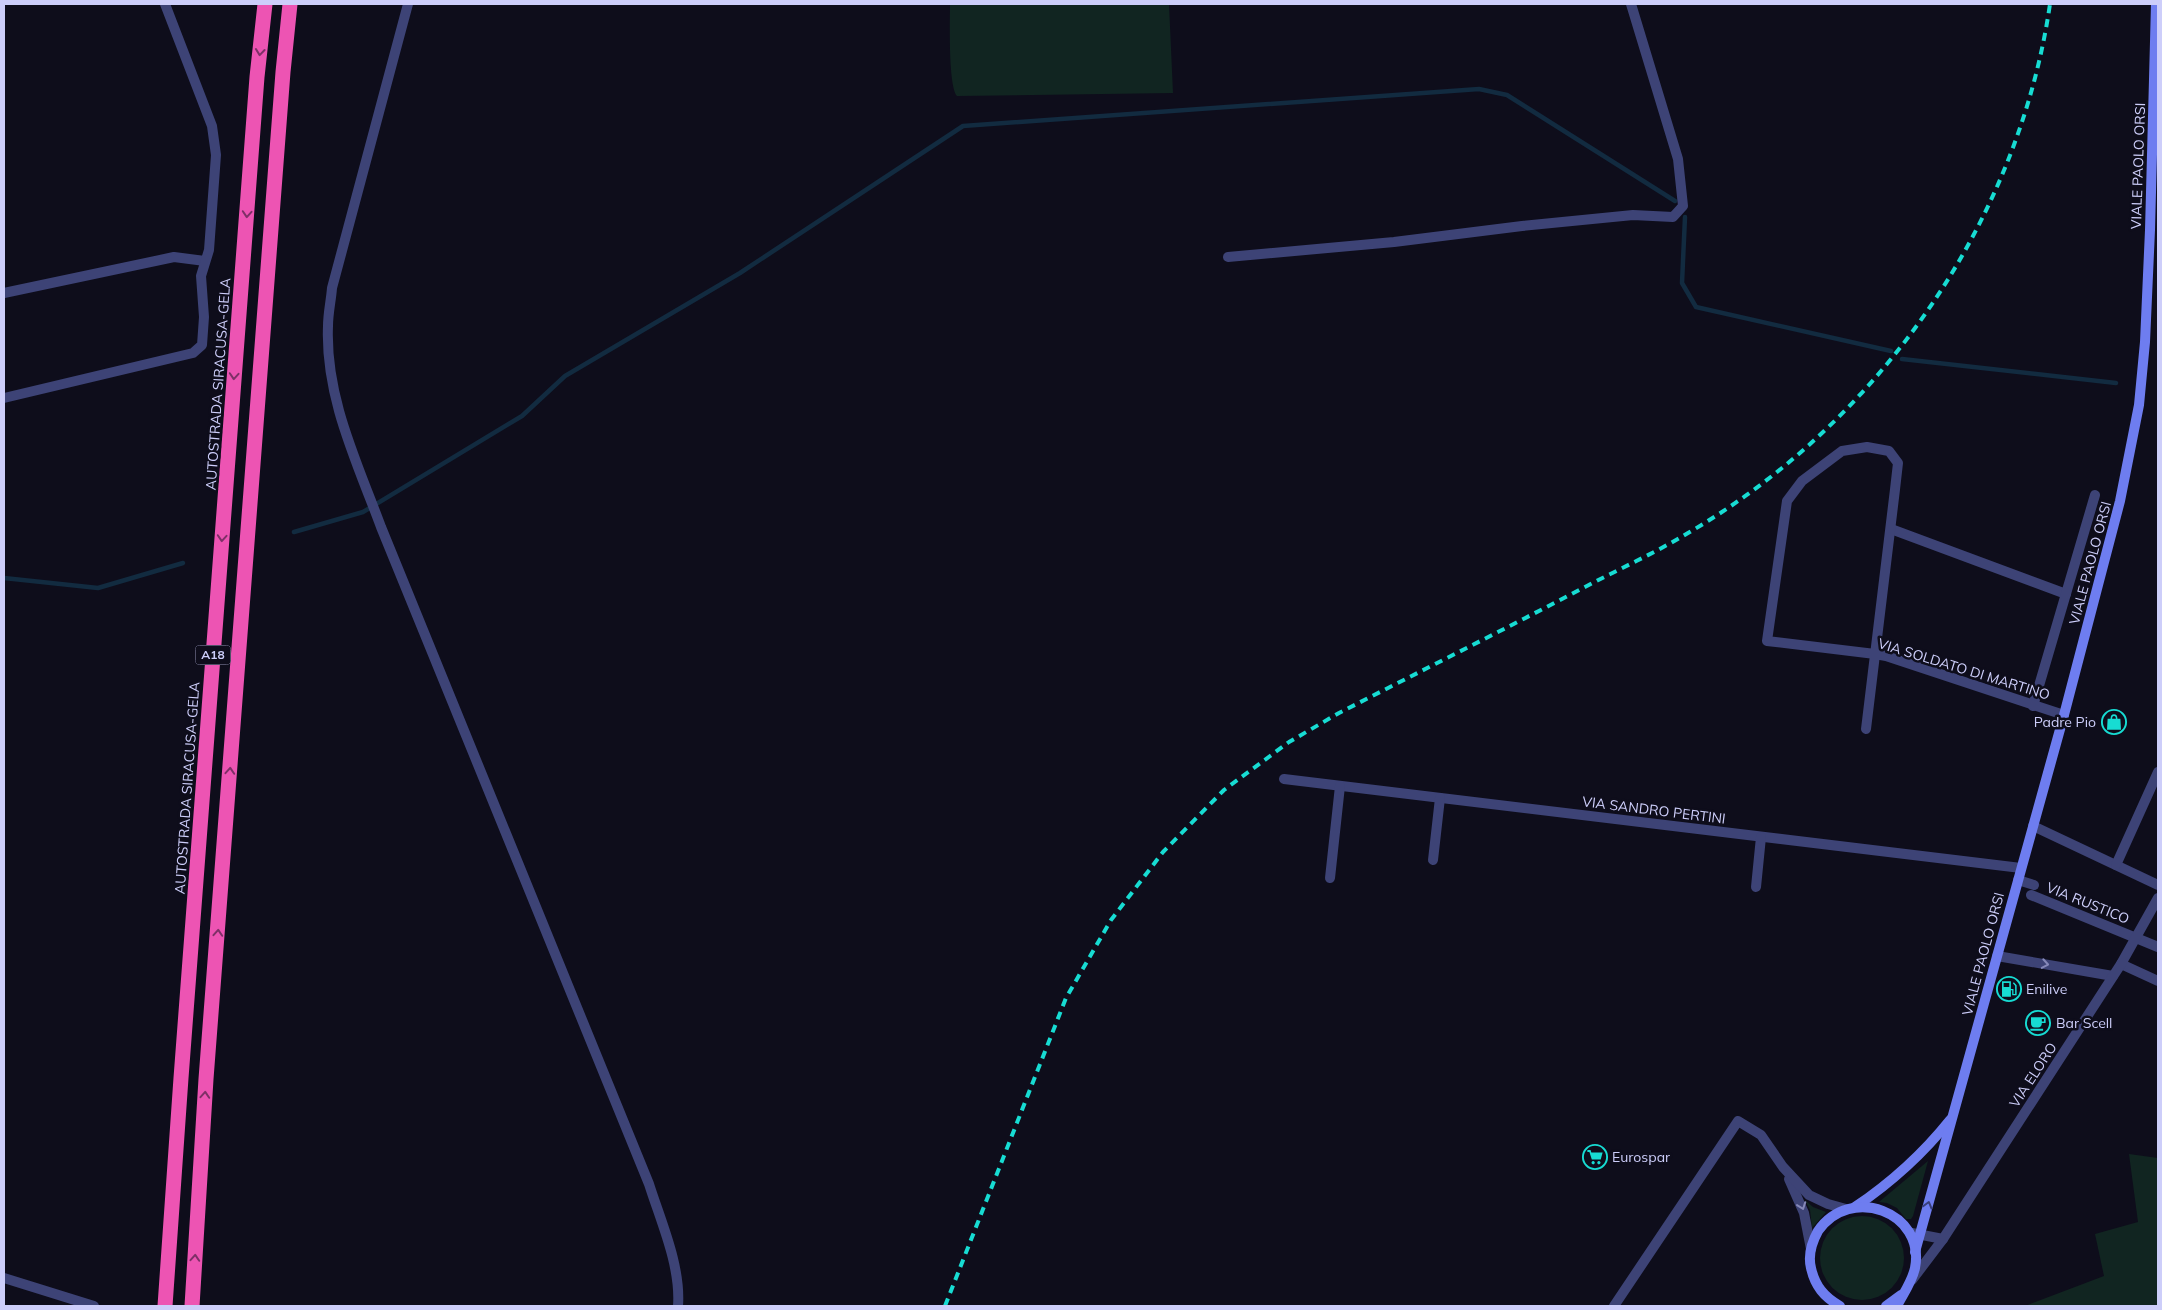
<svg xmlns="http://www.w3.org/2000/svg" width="2162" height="1310" viewBox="0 0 2162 1310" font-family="Mulish,sans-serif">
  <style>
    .green { fill: #112521 }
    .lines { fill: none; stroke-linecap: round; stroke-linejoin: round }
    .stream { stroke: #122b40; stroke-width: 4.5 }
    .minor { stroke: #3d4376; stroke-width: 10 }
    .tertiary { stroke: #3d4376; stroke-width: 10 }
    .secondary { stroke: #6e7df0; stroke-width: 10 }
    .motorway { stroke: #ed54b3; stroke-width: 15 }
    .rail { stroke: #17dcd3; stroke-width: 4; stroke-dasharray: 8 6; stroke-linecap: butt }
    .oneway { stroke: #7e3067 }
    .oneway2 { stroke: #8588b8 }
    .oneway3 { stroke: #393f7b }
    .labels { text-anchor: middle; stroke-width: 5; stroke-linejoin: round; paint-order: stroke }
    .shield { fill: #0e0d1b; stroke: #9494b7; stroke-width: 1 }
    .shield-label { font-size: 12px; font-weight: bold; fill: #cdcefa }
    .street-label { font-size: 14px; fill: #cdcefa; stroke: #0e0d1b }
    .poi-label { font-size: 14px; fill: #cdcefa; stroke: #0e0d1b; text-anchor: start }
  </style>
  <rect width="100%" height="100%" fill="#0e0d1b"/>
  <!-- green -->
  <g class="green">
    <path d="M 950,4 L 1169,4 L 1173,93 L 957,96 C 948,85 950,21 950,4 Z"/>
    <path d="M 2129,1154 L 2158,1158 L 2158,1306 L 2025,1306 L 2104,1276 L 2095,1234 L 2138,1222 Z"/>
    <path d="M 1928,1161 L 1913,1216 L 1911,1219 L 1906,1219 L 1897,1208 L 1887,1203 L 1879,1202 Z"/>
    <path d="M 1805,1200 L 1813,1207 L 1826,1212 L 1812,1228 L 1810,1210 Z"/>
    <circle cx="1862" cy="1258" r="42"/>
  </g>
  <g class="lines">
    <!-- stream -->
    <g class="stream">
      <path d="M 1685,217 L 1682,283 L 1696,307 L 1891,351"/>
      <path d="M 1902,359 L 2116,383"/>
      <path d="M 294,532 L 363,512 L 522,416 L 565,376 L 740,273 L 963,126 L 1479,89 L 1507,95 L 1675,201"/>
      <path d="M 4,578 L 98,588 L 183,563"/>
    </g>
    <!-- minor -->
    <g class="minor">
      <path d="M 408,4 L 332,288 C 331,301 328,313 328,326 C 325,397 357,462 381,527 L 649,1184 C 661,1222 681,1266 678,1306"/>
      <path d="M 1228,257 L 1394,242 L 1522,226 L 1633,215 L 1673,217 L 1683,206 L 1678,159 L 1631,4"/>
      <path d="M 4,293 L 174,257 L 205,261"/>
      <path d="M 4,398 L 193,353 L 202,345 L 204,317 L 201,276 L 209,250 L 216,155 L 212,126 L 165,4"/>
      <path d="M 1891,529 L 2066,594"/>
      <path d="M 2033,706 L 2095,495"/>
      <path d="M 1866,729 C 1877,641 1888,552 1898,463 L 1889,451 L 1867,447 L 1842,451 L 1802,481 L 1787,501 L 1767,641 L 1875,654 L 1886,656 L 2064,715"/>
      <path d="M 1284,779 L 2021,868"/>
      <path d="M 2033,826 L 2158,885"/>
      <path d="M 1433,860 L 1440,798"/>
      <path d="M 2116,865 L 2158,772"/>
      <path d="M 1330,878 L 1340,786"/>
      <path d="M 2018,880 L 2034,885"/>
      <path d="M 1756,887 L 1761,837"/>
      <path d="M 2031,895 L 2158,947"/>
      <path d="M 1997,956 L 2113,976"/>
      <path d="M 2121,964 L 2158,981"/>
      <path d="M 1789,1179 L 1804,1213 L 1811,1249"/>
      <path d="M 4,1278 L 94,1306"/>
      <path d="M 1614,1306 L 1738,1121 L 1761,1135 L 1783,1167 L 1809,1195 L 1828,1204 L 1846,1209"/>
    </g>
    <!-- tertiary -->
    <g class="tertiary">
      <path d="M 1912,1233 L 1943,1239"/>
      <path d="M 1912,1280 L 1943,1239 L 2121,964 L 2158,898"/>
    </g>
    <!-- secondary -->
    <g class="secondary">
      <path d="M 1855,1207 C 1892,1182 1922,1155 1950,1120"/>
      <path d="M 1915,1252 L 2064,715 L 2120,501 L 2139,405 L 2145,342 L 2150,230 L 2156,4"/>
      <path d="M 1840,1306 C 1824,1297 1815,1286 1811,1268 C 1808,1256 1812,1242 1818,1231 C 1850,1184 1926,1212 1915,1268 C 1912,1282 1903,1294 1897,1306"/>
      <path d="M 1886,1306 L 1901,1295"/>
    </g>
    <!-- motorway -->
    <g class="motorway">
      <path d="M 165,1306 L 181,1078 L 257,77 L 265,4"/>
      <path d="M 192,1306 L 206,1079 L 283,72 L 290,4"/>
    </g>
    <!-- rail -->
    <path class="rail" d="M 945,1306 L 1066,998 L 1111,920 L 1163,852 L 1224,790 L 1289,742 L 1339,713 C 1421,671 1503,630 1585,587 C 1619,569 1655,553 1688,533 C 1879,422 2018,223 2050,4"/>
  </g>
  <!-- one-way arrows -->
  <defs><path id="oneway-chevron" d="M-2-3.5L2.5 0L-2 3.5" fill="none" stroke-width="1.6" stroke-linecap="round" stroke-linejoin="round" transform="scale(1.25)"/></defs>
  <g class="oneway">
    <use href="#oneway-chevron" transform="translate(260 52) rotate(96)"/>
    <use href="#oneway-chevron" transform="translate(247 214) rotate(94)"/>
    <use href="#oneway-chevron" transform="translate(234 376) rotate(94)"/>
    <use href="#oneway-chevron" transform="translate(222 538) rotate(94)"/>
    <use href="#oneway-chevron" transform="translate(230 771) rotate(-86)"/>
    <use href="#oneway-chevron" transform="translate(218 933) rotate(-86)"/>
    <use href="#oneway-chevron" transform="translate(205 1095) rotate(-86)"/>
    <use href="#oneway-chevron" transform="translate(195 1258) rotate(-86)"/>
  </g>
  <g class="oneway2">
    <use href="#oneway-chevron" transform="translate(2045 964) rotate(10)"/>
    <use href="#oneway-chevron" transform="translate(1802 1206) rotate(70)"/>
  </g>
  <use class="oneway3" href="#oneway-chevron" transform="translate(1928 1205) rotate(-75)"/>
  <!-- icons -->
  <defs>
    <symbol id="shop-ring" viewBox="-11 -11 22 22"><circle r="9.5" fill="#0e0d1b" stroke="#17dcd3" stroke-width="1.5"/><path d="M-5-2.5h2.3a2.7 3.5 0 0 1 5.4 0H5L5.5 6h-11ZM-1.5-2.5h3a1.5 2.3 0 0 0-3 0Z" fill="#17dcd3"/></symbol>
    <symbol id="fuel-ring" viewBox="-11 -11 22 22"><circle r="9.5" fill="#0e0d1b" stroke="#17dcd3" stroke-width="1.5"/><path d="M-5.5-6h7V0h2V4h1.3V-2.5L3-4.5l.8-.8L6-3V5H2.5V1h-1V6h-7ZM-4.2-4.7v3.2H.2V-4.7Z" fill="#17dcd3"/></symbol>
    <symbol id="cafe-ring" viewBox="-11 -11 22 22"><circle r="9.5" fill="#0e0d1b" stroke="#17dcd3" stroke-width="1.5"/><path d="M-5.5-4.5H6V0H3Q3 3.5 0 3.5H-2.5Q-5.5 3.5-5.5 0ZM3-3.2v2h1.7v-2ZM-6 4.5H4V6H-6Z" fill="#17dcd3"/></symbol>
    <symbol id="supermarket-ring" viewBox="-11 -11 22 22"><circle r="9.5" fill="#0e0d1b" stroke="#17dcd3" stroke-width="1.5"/><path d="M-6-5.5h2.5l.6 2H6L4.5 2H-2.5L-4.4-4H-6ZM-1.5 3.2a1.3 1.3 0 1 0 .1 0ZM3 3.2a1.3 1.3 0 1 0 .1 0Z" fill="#17dcd3"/></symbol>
  </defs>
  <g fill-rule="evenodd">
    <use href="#shop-ring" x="2100" y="708" width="28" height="28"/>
    <use href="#fuel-ring" x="1995" y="975" width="28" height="28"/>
    <use href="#cafe-ring" x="2024" y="1009" width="28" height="28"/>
    <use href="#supermarket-ring" x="1581" y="1143" width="28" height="28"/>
  </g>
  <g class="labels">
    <!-- shield labels -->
    <rect class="shield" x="195.5" y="645.5" width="35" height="19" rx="4"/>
    <g class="shield-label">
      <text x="213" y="659">A18</text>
    </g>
    <!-- street labels -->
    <g class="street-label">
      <text transform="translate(2138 166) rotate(-88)" y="5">VIALE PAOLO ORSI</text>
      <text transform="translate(218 384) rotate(-86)" y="5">AUTOSTRADA SIRACUSA-GELA</text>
      <text transform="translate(2090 563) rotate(-75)" y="5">VIALE PAOLO ORSI</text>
      <text transform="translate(1964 669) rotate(17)" y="5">VIA SOLDATO DI MARTINO</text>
      <text transform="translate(187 788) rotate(-86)" y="5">AUTOSTRADA SIRACUSA-GELA</text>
      <text transform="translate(1654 810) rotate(7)" y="5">VIA SANDRO PERTINI</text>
      <text transform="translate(2088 903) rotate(22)" y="5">VIA RUSTICO</text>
      <text transform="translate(1983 954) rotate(-75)" y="5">VIALE PAOLO ORSI</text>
      <text transform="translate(2033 1075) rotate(-57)" y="5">VIA ELORO</text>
    </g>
    <!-- poi labels -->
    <g class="poi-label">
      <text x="2096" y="727" text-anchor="end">Padre Pio</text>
      <text x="2026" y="994">Enilive</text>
      <text x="2056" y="1028">Bar Scell</text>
      <text x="1612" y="1162">Eurospar</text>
    </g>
  </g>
  <!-- border -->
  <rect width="2162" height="1310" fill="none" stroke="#cdcefa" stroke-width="10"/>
</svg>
